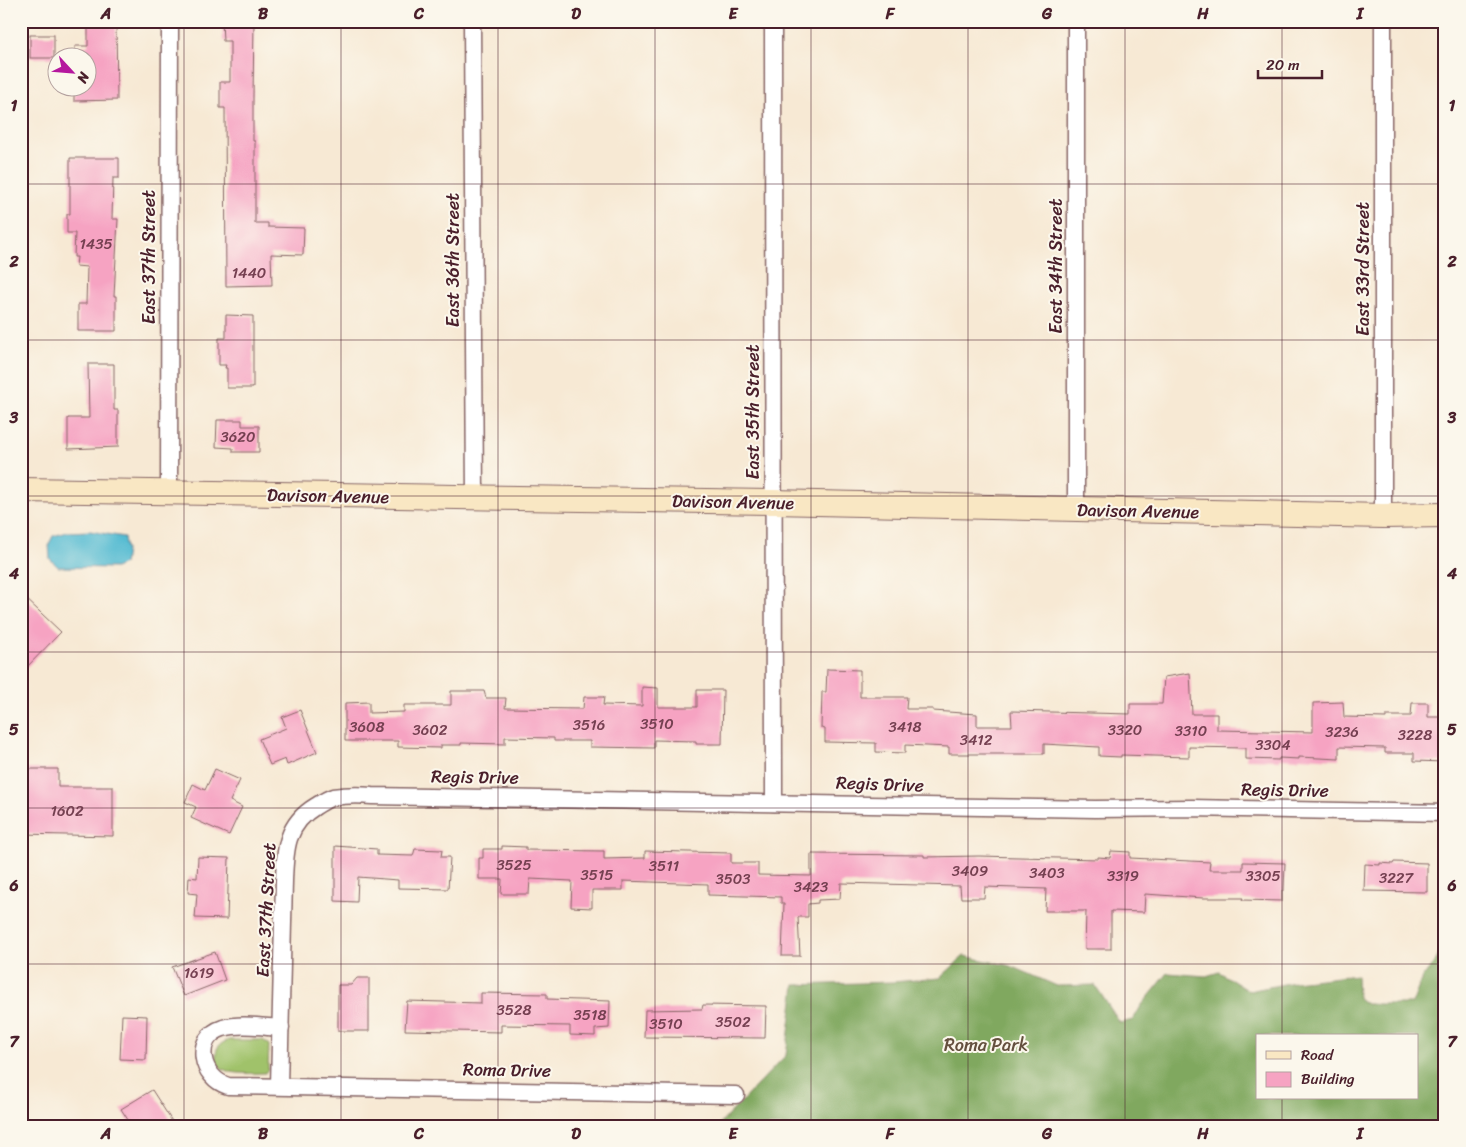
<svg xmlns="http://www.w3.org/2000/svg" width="1466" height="1147" viewBox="0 0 1466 1147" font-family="Sriracha,sans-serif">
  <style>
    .green { fill: #a0c26b; stroke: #75704b }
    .forest { fill: #80a85f; stroke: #656445; fill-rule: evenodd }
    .water { fill: #54bbd2; stroke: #4f6d7e }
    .building { fill: #f6a3c2 }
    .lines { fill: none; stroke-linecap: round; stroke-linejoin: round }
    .street-casing { stroke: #876666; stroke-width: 19 }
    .secondary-casing { stroke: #876666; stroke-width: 26 }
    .street { stroke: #fff; stroke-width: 16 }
    .secondary { stroke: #f9e7c3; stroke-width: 24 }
    .grid { fill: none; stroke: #4a1f2b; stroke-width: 1; stroke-opacity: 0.55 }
    .labels { text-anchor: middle; stroke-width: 4; stroke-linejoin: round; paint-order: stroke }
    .number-label { font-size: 15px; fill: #754051 }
    .street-label { font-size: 18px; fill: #4a1f2b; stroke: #fbf7ec }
    .park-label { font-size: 18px; fill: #64503e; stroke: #fbf7ec }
    .neatline { fill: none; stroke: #4a1f2b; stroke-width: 2 }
    .grid-label { font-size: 16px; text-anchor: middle; font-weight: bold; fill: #4a1f2b }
  </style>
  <rect width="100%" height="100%" fill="#fbf7ec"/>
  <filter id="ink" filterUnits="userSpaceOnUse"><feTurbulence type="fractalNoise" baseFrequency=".02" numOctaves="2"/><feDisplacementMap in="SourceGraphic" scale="10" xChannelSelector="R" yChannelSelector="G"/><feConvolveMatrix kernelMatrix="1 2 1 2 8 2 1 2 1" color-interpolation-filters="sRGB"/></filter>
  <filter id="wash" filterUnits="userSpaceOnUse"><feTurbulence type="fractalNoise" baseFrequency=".0096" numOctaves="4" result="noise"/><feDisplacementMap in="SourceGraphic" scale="20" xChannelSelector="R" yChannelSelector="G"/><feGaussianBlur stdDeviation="1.12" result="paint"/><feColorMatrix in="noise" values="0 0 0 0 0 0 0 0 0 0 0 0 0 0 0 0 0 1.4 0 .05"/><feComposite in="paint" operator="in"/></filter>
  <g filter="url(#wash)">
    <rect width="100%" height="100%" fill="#f7e9d4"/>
    <!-- green -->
    <path class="green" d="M 230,1040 L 263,1040 L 269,1045 L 268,1069 L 265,1073 C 250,1073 212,1078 216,1053 C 217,1045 223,1042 230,1040 Z"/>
    <!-- forest -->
    <path class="forest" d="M 1445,940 L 1445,1126 L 718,1126 L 786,1055 L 795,985 L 893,982 L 940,978 L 964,956 L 1011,966 L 1057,986 L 1095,985 L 1120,1023 L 1133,1020 L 1141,1006 L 1168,973 L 1206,976 L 1219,972 L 1249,991 L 1294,982 L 1357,975 L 1358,998 L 1366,1004 L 1412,1004 L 1422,978 L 1436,960 ZM 1257,1036 L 1417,1036 L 1417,1098 L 1257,1098 Z"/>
    <!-- water -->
    <path class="water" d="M 90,531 L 124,537 L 126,550 L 124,564 L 115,568 L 58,567 L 50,559 L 49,544 L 53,536 L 67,532 Z"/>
    <g id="blocks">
      <!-- building -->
      <g class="building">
        <path d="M 88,21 L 116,21 L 117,100 L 74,101 L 74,88 L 88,88 L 88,58 L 75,58 L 75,46 L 88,46 Z"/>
        <path d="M 222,21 L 254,21 L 253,96 L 253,141 L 255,141 L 255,223 L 268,223 L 268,227 L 304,228 L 303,255 L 271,254 L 272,285 L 226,286 L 225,108 L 220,108 L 220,82 L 230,82 L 230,41 L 223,41 Z"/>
        <rect x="30" y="35" width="24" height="23"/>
        <path d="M 70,158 L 119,158 L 119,178 L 113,178 L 112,219 L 118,219 L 114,296 L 116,296 L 116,331 L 78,331 L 78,304 L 86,304 L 87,267 L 76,266 L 77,257 L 74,257 L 75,233 L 67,233 L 67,214 L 70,214 Z"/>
        <path d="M 226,315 L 253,316 L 253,388 L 227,388 L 227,368 L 225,368 L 226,365 L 219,365 L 219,338 L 226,338 Z"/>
        <path d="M 88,364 L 114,364 L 114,410 L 118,410 L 118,447 L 68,449 L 68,418 L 89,418 Z"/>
        <path d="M 217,420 L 242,420 L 242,426 L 259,426 L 259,452 L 233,452 L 233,448 L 216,447 Z"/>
        <path d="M 21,594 L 61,632 L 21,673 Z"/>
        <path d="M 827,669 L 860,670 L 860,697 L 907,697 L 906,709 L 933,709 L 933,711 L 977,714 L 977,726 L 1012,726 L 1011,711 L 1130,714 L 1130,704 L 1162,704 L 1164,677 L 1190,673 L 1192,714 L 1217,714 L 1217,730 L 1313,732 L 1313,703 L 1343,702 L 1344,717 L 1386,718 L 1386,716 L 1411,716 L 1412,703 L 1428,703 L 1428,717 L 1445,717 L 1445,762 L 1414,761 L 1414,753 L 1385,753 L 1385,748 L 1339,747 L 1339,759 L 1299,757 L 1299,759 L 1279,758 L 1279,760 L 1246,759 L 1246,748 L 1189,747 L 1189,757 L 1121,755 L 1121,757 L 1099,756 L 1099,747 L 1044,744 L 1044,754 L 949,754 L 949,747 L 905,745 L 905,753 L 876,752 L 876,743 L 825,742 L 825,729 L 821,728 L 822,692 L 826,692 Z"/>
        <path d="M 642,687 L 658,688 L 658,707 L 697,707 L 697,690 L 723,690 L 722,744 L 696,744 L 696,741 L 654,740 L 654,748 L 590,747 L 590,741 L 554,741 L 554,738 L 505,737 L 505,744 L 461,743 L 461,745 L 441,745 L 441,748 L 398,747 L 398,741 L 345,741 L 345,703 L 369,702 L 369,713 L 404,712 L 404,705 L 451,705 L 451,691 L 484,691 L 486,698 L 506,698 L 505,708 L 583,709 L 584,697 L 604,697 L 603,705 L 642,706 Z"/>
        <path d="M 300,710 L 317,752 L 287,765 L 285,759 L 270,765 L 259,739 L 286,728 L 282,717 Z"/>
        <path d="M 21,769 L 58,769 L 58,787 L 113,787 L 113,836 L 21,834 Z"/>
        <path d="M 215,769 L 240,780 L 230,801 L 242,807 L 229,835 L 191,818 L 196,807 L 185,802 L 193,784 L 205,790 Z"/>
        <path d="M 335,846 L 377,849 L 377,855 L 413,856 L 415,849 L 442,850 L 441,857 L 450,857 L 448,889 L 398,888 L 398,880 L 358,877 L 357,902 L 335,901 Z"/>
        <path d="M 502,846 L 526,847 L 526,850 L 604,851 L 604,859 L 645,858 L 645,851 L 731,853 L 731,863 L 758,863 L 758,875 L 811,876 L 811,854 L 924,855 L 924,857 L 979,856 L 1098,859 L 1098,857 L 1110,858 L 1111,851 L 1130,852 L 1130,858 L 1210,862 L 1209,870 L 1243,870 L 1243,862 L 1285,863 L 1284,890 L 1282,890 L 1282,901 L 1242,900 L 1243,898 L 1203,898 L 1145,894 L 1144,912 L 1111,911 L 1111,949 L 1085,949 L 1086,911 L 1045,911 L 1046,889 L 985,887 L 984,898 L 961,898 L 960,886 L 841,883 L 840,899 L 818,900 L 818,903 L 808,904 L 808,917 L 798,917 L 800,956 L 782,956 L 784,903 L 781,903 L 781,897 L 708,895 L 708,884 L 623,881 L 623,890 L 592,890 L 592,908 L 571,907 L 572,881 L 530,879 L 529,894 L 501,894 L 502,879 L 479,879 L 479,858 L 483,858 L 483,849 L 502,849 Z"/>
        <path d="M 198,857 L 229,858 L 227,919 L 195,918 L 197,894 L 188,893 L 189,877 L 197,878 Z"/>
        <path d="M 1394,862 L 1427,863 L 1427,892 L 1364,891 L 1365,864 L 1380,865 L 1380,863 L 1393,864 Z"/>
        <path d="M 215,952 L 225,980 L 184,996 L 172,967 Z"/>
        <path d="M 357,978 L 369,978 L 369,1031 L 338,1031 L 338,985 L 351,985 Z"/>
        <path d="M 481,993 L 547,994 L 547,999 L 610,1001 L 609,1028 L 595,1029 L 595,1036 L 570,1035 L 570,1026 L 501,1025 L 501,1032 L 405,1030 L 407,1001 L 481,1003 Z"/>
        <path d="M 703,1005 L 766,1006 L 765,1038 L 644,1037 L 645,1010 L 702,1009 Z"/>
        <path d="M 122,1015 L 147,1016 L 146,1060 L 120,1059 Z"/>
        <path d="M 152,1090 L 175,1126 L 132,1126 L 121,1109 Z"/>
      </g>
    </g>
  </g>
  <g filter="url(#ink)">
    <use href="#blocks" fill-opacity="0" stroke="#876666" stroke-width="1"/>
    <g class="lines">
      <defs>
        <g id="street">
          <path d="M 472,21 L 475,498"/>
          <path d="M 773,21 L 774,803"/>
          <path d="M 1076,21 L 1076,510"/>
          <path d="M 1383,21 L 1383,516"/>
          <path d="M 169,493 L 170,21"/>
          <path d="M 281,1028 C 263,1027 240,1023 223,1028 C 192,1038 201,1078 228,1086 L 736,1095"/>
          <path d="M 279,1086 L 284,881 C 285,849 286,824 316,806 C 321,803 327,799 333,797 C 346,795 359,795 372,796 L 1095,809 L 1192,808 L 1445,813"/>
        </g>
        <path id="secondary" d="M 21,490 L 773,502 L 1383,516 L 1445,515"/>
      </defs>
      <!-- street casing -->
      <use href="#street" class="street-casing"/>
      <!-- secondary casing -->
      <use href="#secondary" class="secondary-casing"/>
      <!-- street -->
      <use href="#street" class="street"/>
      <!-- secondary -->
      <use href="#secondary" class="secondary"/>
    </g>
  </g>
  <!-- grid -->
  <path class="grid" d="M 184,21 L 184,1126M 341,21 L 341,1126M 498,21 L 498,1126M 655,21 L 655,1126M 811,21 L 811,1126M 968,21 L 968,1126M 1125,21 L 1125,1126M 1282,21 L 1282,1036M 21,184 L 1445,184M 21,340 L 1445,340M 21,496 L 1445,496M 21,652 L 1445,652M 21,808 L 1445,808M 21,964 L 1445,964M 1282,1098 L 1282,1126"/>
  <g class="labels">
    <!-- number labels -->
    <g class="number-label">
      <text x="96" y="249">1435</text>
      <text x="249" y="278">1440</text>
      <text x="238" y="442">3620</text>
      <text x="657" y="729">3510</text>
      <text x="589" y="730">3516</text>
      <text x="367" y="732">3608</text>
      <text x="905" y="732">3418</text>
      <text x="430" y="735">3602</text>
      <text x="1125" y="735">3320</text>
      <text x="1191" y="736">3310</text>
      <text x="1342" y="737">3236</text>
      <text x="1415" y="740">3228</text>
      <text x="976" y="745">3412</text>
      <text x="1273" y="750">3304</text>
      <text x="67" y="816">1602</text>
      <text x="514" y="870">3525</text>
      <text x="664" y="871">3511</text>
      <text x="970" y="876">3409</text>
      <text x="1047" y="878">3403</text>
      <text x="597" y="880">3515</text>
      <text x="1123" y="881">3319</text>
      <text x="1263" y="881">3305</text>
      <text x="1396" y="883">3227</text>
      <text x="733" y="884">3503</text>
      <text x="811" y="892">3423</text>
      <text x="199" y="978">1619</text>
      <text x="514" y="1015">3528</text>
      <text x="590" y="1020">3518</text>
      <text x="733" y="1027">3502</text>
      <text x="666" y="1029">3510</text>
    </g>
    <!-- street labels -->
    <g class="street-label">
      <text transform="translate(149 257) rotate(-90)" y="6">East 37th Street</text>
      <text transform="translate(453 260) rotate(-90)" y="6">East 36th Street</text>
      <text transform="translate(1056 266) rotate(-90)" y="6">East 34th Street</text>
      <text transform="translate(1363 269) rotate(-90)" y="6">East 33rd Street</text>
      <text transform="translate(753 412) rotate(-90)" y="6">East 35th Street</text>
      <text transform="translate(328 496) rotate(1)" y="6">Davison Avenue</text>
      <text transform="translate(733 502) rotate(1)" y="6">Davison Avenue</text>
      <text transform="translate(1138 511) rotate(1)" y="6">Davison Avenue</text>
      <text transform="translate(475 777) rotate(1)" y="6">Regis Drive</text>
      <text transform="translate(880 784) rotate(2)" y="6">Regis Drive</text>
      <text transform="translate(1285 790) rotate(1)" y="6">Regis Drive</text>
      <text transform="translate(266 910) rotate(-87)" y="6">East 37th Street</text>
      <text transform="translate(507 1070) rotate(1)" y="6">Roma Drive</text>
    </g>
    <!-- park labels -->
    <g class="park-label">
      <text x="986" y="1051">Roma Park</text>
    </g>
  </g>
  <!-- margin -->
  <rect width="1466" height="1147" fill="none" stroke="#fbf7ec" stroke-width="55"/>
  <!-- legend -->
  <rect x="1256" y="1034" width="162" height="65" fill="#fbf7ec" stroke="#b4a19f"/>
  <rect x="1266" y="1051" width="25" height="8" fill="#f9e7c3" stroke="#b4a19f"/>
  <text x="1301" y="1060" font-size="15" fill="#4a1f2b">Road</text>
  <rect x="1266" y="1072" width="25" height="15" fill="#f6a3c2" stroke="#b4a19f"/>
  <text x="1301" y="1084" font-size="15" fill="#4a1f2b">Building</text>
  <!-- north arrow -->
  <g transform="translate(72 72) rotate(116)"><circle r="24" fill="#fbf7ec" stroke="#b4a19f"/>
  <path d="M0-4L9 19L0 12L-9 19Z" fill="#b5179e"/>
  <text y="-8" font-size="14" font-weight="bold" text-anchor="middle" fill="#4a1f2b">N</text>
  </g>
  <!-- scale -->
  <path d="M1258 70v8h64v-8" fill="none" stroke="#4a1f2b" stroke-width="2.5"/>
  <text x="1266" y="70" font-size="15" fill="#4a1f2b" stroke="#fbf7ec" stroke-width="4" paint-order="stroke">20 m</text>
  <rect x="28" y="28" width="1410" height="1092" class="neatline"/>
  <g class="grid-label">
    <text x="106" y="19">A</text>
    <text x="263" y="19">B</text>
    <text x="419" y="19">C</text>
    <text x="576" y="19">D</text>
    <text x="733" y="19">E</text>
    <text x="890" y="19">F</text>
    <text x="1047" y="19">G</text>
    <text x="1203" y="19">H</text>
    <text x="1360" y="19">I</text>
    <text x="14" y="111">1</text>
    <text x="1452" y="111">1</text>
    <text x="14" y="267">2</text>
    <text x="1452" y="267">2</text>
    <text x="14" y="423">3</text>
    <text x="1452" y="423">3</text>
    <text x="14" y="579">4</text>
    <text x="1452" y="579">4</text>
    <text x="14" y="735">5</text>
    <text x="1452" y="735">5</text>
    <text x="14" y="891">6</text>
    <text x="1452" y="891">6</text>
    <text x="14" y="1047">7</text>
    <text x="1452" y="1047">7</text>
    <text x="106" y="1139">A</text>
    <text x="263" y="1139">B</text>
    <text x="419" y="1139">C</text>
    <text x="576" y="1139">D</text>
    <text x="733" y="1139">E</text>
    <text x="890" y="1139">F</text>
    <text x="1047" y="1139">G</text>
    <text x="1203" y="1139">H</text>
    <text x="1360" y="1139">I</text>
  </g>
</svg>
